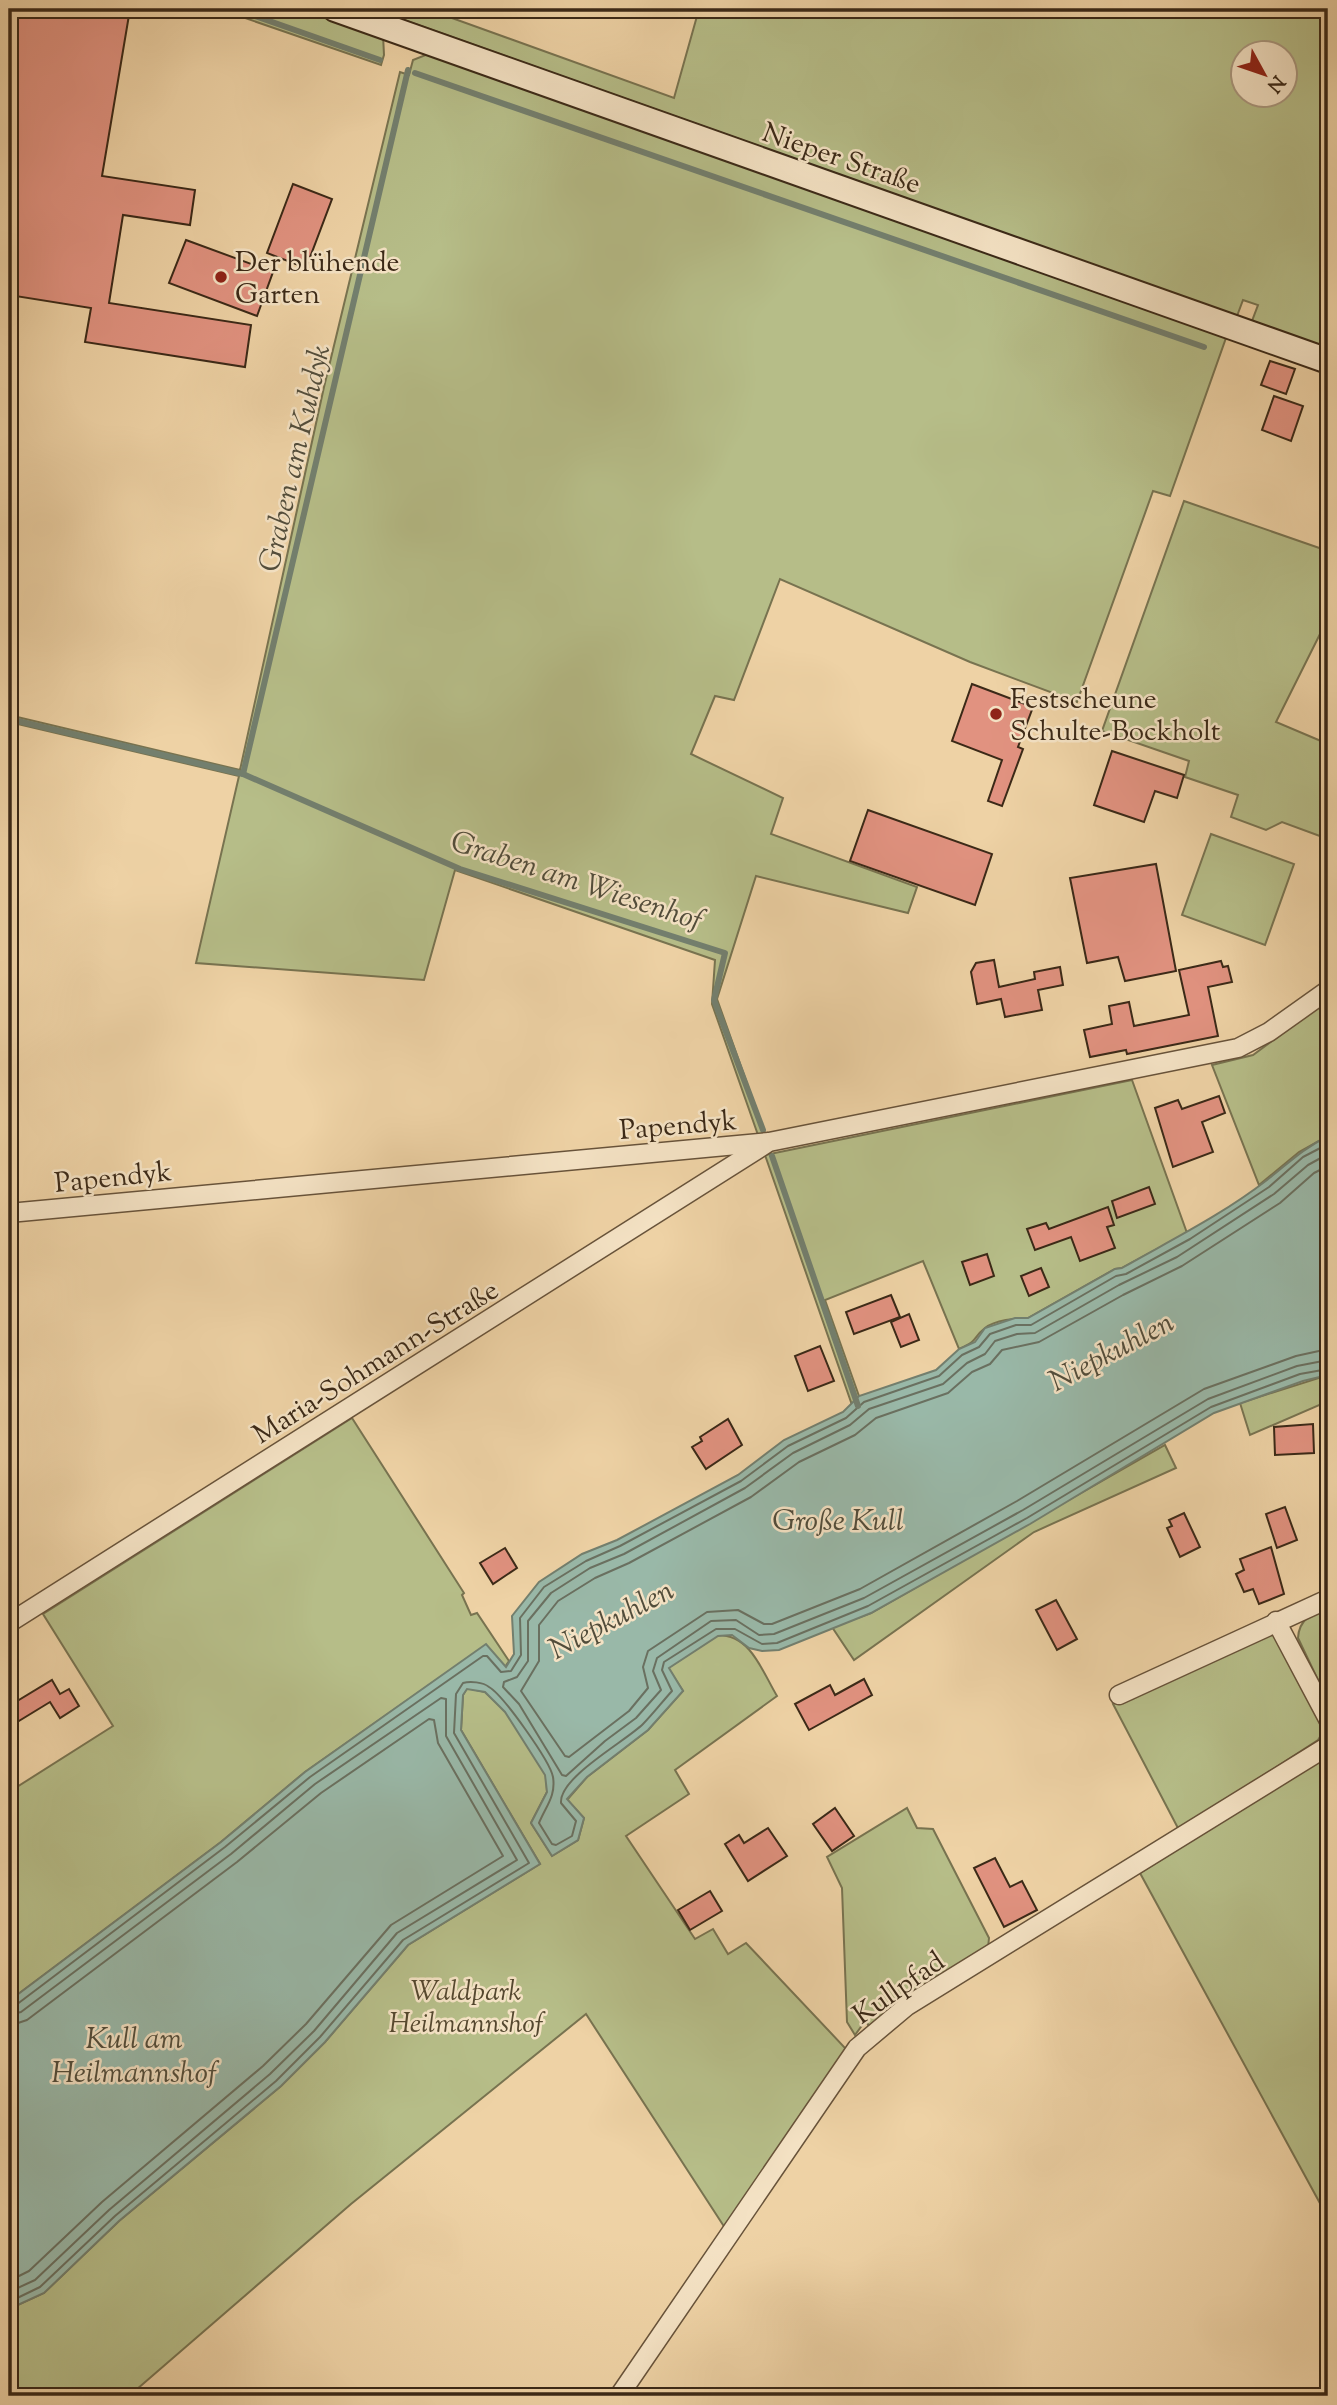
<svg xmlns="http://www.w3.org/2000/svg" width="1337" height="2405" viewBox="0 0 1337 2405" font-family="'Sorts Mill Goudy',serif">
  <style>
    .green { fill: #b6bd88; stroke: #787350; stroke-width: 2; fill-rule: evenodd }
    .water { fill: #99b8a8; stroke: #737f6e; stroke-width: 2 }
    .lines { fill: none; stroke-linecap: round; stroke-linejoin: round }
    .shore { stroke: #6a7060; stroke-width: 2 }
    .stream { stroke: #737f6e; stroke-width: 6 }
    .building { fill: #e19280; stroke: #3b2917; stroke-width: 2 }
    .minor-casing { stroke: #68533a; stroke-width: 21 }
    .secondary-casing { stroke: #3b2917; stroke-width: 28 }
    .minor { stroke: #f4e2c4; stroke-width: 18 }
    .secondary { stroke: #f4e2c4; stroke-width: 24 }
    .poi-dot { fill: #8f2418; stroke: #f4e2c4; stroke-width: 2.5 }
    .labels { text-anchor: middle; stroke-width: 5; stroke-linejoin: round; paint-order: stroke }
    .street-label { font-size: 28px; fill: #3b2917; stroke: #f4e2c4 }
    .poi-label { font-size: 28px; fill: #3b2917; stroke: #f4e2c4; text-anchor: start }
    .park-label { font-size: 28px; font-style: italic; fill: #54472e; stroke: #f4e2c4 }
    .water-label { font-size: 30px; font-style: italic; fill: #524d3b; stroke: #f4e2c4 }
  </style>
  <rect width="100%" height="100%" fill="#eed2a5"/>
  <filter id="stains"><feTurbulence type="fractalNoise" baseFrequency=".00286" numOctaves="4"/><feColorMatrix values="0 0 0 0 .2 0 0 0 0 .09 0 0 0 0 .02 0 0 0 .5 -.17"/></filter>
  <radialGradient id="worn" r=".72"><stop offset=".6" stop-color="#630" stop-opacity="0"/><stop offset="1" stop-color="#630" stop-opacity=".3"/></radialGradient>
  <!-- green -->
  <g class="green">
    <path d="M 219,9 L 310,9 L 383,35 L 384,55 L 381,65 Z"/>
    <path d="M 373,9 L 427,9 L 674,98 L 699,9 L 1328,9 L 1328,348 L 1252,321 L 1258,305 L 1243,300 L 1237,316 ZM 1242,52 L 1284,52 L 1284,94 L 1242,94 Z"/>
    <path d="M 433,52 L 1227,335 L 1170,496 L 1153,491 L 1077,702 L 970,662 L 780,579 L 734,700 L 715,696 L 691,754 L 783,798 L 771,834 L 917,887 L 908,913 L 756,876 L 717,999 L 765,1134 L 758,1135 L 712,1004 L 715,960 L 455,870 L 424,980 L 196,963 L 239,776 L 9,722 L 9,715 L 240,770 L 324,387 L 400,72 L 409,75 L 413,60 Z"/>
    <path d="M 1184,501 L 1328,551 L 1328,632 L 1322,630 L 1276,722 L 1328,744 L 1328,839 L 1282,822 L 1266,830 L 1231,817 L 1238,795 L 1185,777 L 1189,761 L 1102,731 Z"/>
    <path d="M 1211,834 L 1294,864 L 1265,945 L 1182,915 Z"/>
    <path d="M 1328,1000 L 1328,1136 L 1299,1152 L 1259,1185 L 1212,1065 L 1253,1055 Z"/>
    <path d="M 1132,1080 L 1187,1233 L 1122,1268 L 1115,1269 L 1028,1318 C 1016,1318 995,1320 985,1328 C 972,1338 980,1340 959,1349 L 923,1261 L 825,1300 L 859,1396 L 852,1405 L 765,1155 Z"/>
    <path d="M 1328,1375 L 1328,1408 L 1326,1402 L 1250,1435 L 1240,1403 Z"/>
    <path d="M 352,1418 L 464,1593 L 462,1595 L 471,1615 L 477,1613 L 509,1661 L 505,1667 L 486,1645 L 305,1772 L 221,1842 L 9,2001 L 9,1792 L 113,1726 L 43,1614 Z"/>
    <path d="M 1165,1445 L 1176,1468 L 1034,1532 L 854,1660 L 832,1627 L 871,1613 Z"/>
    <path d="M 1328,1607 L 1328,1701 L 1298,1638 C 1299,1619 1312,1613 1328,1607 Z"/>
    <path d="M 1274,1628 L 1322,1717 L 1323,1732 L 1318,1740 L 1179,1830 L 1113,1704 Z"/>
    <path d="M 718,1635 C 751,1635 762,1671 777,1696 L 675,1770 L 689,1794 L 626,1836 L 695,1939 L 713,1929 L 728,1954 L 746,1943 L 846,2049 L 725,2228 L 586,2014 L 351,2204 L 129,2396 L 9,2396 L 9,2309 L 44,2293 L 119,2221 L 281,2086 L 325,2042 L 408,1945 L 540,1864 L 461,1730 L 463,1695 L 467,1688 L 485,1692 L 506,1712 L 546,1775 L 547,1792 L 531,1823 L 552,1856 L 578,1840 L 584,1818 L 567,1800 L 587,1777 L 648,1730 L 683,1691 L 668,1668 Z"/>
    <path d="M 1328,1755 L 1328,2218 L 1140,1873 Z"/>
    <path d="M 907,1808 L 917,1828 L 933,1829 L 989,1938 L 988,1948 L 905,1997 L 869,2027 L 866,2020 L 855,2035 L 847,2022 L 842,1888 L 827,1857 Z"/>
  </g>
  <!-- water -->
  <path class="water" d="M 1328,1136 L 1328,1375 L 1303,1381 L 1214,1413 L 1030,1524 L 871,1613 L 779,1650 L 762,1651 L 749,1648 L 732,1635 L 718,1636 L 669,1668 L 683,1691 L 648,1730 L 587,1777 L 567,1799 L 584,1818 L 578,1840 L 552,1856 L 531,1823 L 547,1792 L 545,1775 L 505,1712 L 485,1692 L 467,1689 L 463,1695 L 461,1730 L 540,1864 L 408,1945 L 325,2042 L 281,2086 L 119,2221 L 44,2293 L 9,2309 L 9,2001 L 221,1842 L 305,1772 L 486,1644 L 506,1667 L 514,1654 L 512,1616 L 539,1582 L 582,1554 L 617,1540 L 738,1475 L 784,1440 L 843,1412 L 859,1396 L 936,1370 L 959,1349 L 975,1342 L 985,1328 L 1015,1318 L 1028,1318 L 1115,1269 L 1122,1268 C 1171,1240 1222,1215 1267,1180 C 1290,1162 1301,1150 1328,1136 Z"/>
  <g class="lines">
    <!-- shore -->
    <g class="shore">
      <path d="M 1328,1154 L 1308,1165 L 1274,1194 L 1177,1257 L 1119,1285 L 1035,1333 L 1017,1334 L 995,1341 L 985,1354 L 967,1363 L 943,1384 L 869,1409 L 850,1425 L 793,1453 L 745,1488 L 624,1554 L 590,1568 L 551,1593 L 528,1621 L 528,1661 L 517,1677 L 504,1682 L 503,1687 L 519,1704 L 562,1775 L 566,1776 L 605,1741 L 636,1718 L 661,1690 L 653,1671 L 657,1658 L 711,1621 L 736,1620 L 759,1635 L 774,1634 L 864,1598 L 1023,1510 L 1208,1399 L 1297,1366 L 1328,1360"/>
      <path d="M 1328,1166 L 1314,1173 L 1280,1203 L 1182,1266 L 1123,1295 L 1039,1342 L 1002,1350 L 990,1364 L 972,1372 L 948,1393 L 876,1418 L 855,1435 L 799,1462 L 751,1497 L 629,1563 L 595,1578 L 558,1601 L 539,1625 L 539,1661 L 521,1691 L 565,1756 L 569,1757 L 629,1711 L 648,1688 L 643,1667 L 648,1651 L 707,1612 L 738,1610 L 764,1624 L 772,1624 L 860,1589 L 1017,1501 L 1204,1389 L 1296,1356 L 1328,1349"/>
      <path d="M 9,2006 L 16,2005 L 225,1847 L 310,1777 L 483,1656 L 487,1656 L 501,1672 L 511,1671 L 521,1655 L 520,1618 L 544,1587 L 586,1561 L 620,1546 L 741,1481 L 788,1446 L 846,1418 L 864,1402 L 939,1376 L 962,1355 L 979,1347 L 990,1334 L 1016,1325 L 1031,1325 L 1116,1276 L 1126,1274 L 1190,1239 L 1269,1187 L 1303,1157 L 1328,1144"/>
      <path d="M 9,2015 L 21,2012 L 231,1854 L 315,1784 L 441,1698 L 446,1699 L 446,1736 L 517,1860 L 397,1933 L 314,2031 L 270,2074 L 109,2210 L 35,2280 L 9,2292"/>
      <path d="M 9,2026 L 27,2020 L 237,1862 L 321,1793 L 429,1719 L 434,1720 L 438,1743 L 503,1856 L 391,1925 L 306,2024 L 263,2066 L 102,2202 L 29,2271 L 9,2281"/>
      <path d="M 9,2302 L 40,2287 L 115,2216 L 276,2081 L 320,2037 L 403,1940 L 529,1863 L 454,1733 L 456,1694 L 463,1683 C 470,1681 483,1682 489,1687 C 503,1695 550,1761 553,1777 C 556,1796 546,1806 539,1823 L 552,1844 L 556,1845 L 572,1836 L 576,1821 L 561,1803 C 559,1777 626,1741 643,1724 C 653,1714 662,1702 672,1691 L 662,1670 L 664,1662 L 716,1629 L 735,1629 L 762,1644 L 777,1643 L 868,1606 L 1027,1518 L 1211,1407 L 1300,1374 L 1328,1369"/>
    </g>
    <!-- stream -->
    <g class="stream">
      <path d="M 235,9 L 380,60"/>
      <path d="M 415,73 L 1204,347"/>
      <path d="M 9,719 L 243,774 L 460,869 L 725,953 L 714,1000 L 763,1130"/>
      <path d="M 243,774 L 408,70"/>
      <path d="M 772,1156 L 858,1406"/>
    </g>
  </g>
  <!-- building -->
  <g class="building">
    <path d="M 9,9 L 90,9 L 129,15 L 102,176 L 195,190 L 190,225 L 123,215 L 109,303 L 251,325 L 245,367 L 85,342 L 91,308 L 9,295 Z"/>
    <path d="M 293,184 L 332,199 L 306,268 L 267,253 Z"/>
    <path d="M 186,240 L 273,272 L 257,316 L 169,283 Z"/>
    <path d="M 1270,361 L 1295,369 L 1286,394 L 1261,385 Z"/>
    <path d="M 1274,396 L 1303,406 L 1291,441 L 1262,430 Z"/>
    <path d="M 972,684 L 1033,707 L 1018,747 L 1023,749 L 1002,806 L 988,801 L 1002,760 L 952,741 Z"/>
    <path d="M 1112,751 L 1184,775 L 1177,798 L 1155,791 L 1144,822 L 1094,805 Z"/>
    <path d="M 868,810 L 992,854 L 975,905 L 850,861 Z"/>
    <path d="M 1156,864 L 1176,971 L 1125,981 L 1118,957 L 1087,963 L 1070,878 Z"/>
    <path d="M 994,960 L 999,987 L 1035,979 L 1034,972 L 1060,967 L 1063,985 L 1038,990 L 1042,1010 L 1005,1017 L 1001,999 L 977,1004 L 971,972 L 976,963 Z"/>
    <path d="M 1221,961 L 1223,967 L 1228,966 L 1232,982 L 1208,987 L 1218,1036 L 1127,1054 L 1126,1050 L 1090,1057 L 1084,1030 L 1112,1024 L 1109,1006 L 1129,1002 L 1134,1026 L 1189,1015 L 1179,970 Z"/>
    <path d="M 1219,1096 L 1225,1113 L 1202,1122 L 1213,1152 L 1173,1167 L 1155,1108 L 1178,1100 L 1182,1109 Z"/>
    <path d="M 1149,1187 L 1155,1204 L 1117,1218 L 1112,1201 Z"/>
    <path d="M 1108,1207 L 1114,1225 L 1107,1227 L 1115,1248 L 1080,1261 L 1071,1237 L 1035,1250 L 1027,1229 L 1046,1223 L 1049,1229 Z"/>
    <path d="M 987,1254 L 994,1276 L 970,1285 L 962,1262 Z"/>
    <path d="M 1041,1268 L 1049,1287 L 1029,1296 L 1021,1276 Z"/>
    <path d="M 891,1295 L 900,1317 L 854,1334 L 846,1312 Z"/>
    <path d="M 909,1314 L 919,1340 L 901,1347 L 891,1322 Z"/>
    <path d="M 820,1346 L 834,1381 L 808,1391 L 795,1356 Z"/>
    <path d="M 728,1419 L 742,1445 L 706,1469 L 692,1447 L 702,1441 L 700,1437 Z"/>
    <path d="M 1313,1424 L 1314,1453 L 1275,1455 L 1274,1427 Z"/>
    <path d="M 1285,1507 L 1297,1540 L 1277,1548 L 1266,1514 Z"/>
    <path d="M 1184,1513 L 1200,1547 L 1180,1557 L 1167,1528 L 1172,1526 L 1169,1520 Z"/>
    <path d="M 1271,1547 L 1284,1594 L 1259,1604 L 1253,1589 L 1244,1592 L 1236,1574 L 1244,1570 L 1240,1559 Z"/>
    <path d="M 505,1548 L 517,1568 L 493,1584 L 480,1563 Z"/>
    <path d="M 1056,1600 L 1077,1639 L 1057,1650 L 1036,1610 Z"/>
    <path d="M 864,1679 L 872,1695 L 809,1730 L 795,1704 L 830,1685 L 835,1695 Z"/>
    <path d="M 52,1680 L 60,1694 L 69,1689 L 79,1706 L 60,1718 L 50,1702 L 9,1727 L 9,1706 Z"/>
    <path d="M 835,1808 L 854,1836 L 832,1851 L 813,1824 Z"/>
    <path d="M 768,1828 L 787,1856 L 748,1881 L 725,1844 L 739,1835 L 744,1843 Z"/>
    <path d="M 995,1858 L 1010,1887 L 1022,1881 L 1037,1910 L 1004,1927 L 974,1868 Z"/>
    <path d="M 710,1891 L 722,1911 L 690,1930 L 678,1910 Z"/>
  </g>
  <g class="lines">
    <defs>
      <g id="minor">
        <path d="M 9,1213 L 769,1142 L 1238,1048 L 1269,1032 L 1328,990"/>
        <path d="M 1276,1621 L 1328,1719"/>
        <path d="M 9,1623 L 766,1144"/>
        <path d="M 1119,1695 L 1328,1599"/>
        <path d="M 619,2396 L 857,2048 L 907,2006 L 1328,1746"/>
      </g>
      <path id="secondary" d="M 335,9 L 1328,361"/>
    </defs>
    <!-- minor casing -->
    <use href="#minor" class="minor-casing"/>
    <!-- secondary casing -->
    <use href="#secondary" class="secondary-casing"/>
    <!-- minor -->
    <use href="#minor" class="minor"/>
    <!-- secondary -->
    <use href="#secondary" class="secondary"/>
  </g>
  <!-- markers -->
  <g class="poi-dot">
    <circle cx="221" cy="277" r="7"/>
    <circle cx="996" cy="714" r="7"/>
  </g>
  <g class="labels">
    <!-- street labels -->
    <g class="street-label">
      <text transform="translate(842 157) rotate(19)" y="10">Nieper Straße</text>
      <text transform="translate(678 1124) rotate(-5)" y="10">Papendyk</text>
      <text transform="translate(113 1176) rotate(-6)" y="10">Papendyk</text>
      <text transform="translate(375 1361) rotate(-32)" y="10">Maria-Sohmann-Straße</text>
      <text transform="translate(898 1987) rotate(-35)" y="10">Kullpfad</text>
    </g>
    <!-- poi labels -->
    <g class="poi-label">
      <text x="235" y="271">Der blühende<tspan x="235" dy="32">Garten</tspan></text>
      <text x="1010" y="708">Festscheune<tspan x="1010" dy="32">Schulte-Bockholt</tspan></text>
    </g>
    <!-- park labels -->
    <g class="park-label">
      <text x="466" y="2000">Waldpark<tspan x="466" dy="32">Heilmannshof</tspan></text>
    </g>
    <!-- water labels -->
    <g class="water-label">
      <text transform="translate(294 458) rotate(-77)" y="10">Graben am Kuhdyk</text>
      <text transform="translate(577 880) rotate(18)" y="10">Graben am Wiesenhof</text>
      <text transform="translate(1111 1351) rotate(-28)" y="10">Niepkuhlen</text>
      <text x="838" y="1530">Große Kull</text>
      <text transform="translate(611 1619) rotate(-28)" y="10">Niepkuhlen</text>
      <text x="134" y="2048">Kull am<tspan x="134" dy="34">Heilmannshof</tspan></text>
    </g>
  </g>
  <!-- margin -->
  <rect width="1337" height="2405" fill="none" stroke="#eed2a5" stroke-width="35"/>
  <rect x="10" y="10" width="1316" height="2384" fill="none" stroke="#3b2917" stroke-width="3.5"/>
  <rect x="18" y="18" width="1302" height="2370" fill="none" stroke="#3b2917" stroke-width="2"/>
  <!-- north arrow -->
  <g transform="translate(1264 74) rotate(130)"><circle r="33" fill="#f4e2c4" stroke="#aa987f" stroke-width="2"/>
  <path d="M0-5L12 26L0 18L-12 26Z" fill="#8f2418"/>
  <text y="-10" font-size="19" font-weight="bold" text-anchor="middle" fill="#3b2917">N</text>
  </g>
  <rect width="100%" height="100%" filter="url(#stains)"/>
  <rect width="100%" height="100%" fill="url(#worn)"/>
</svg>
